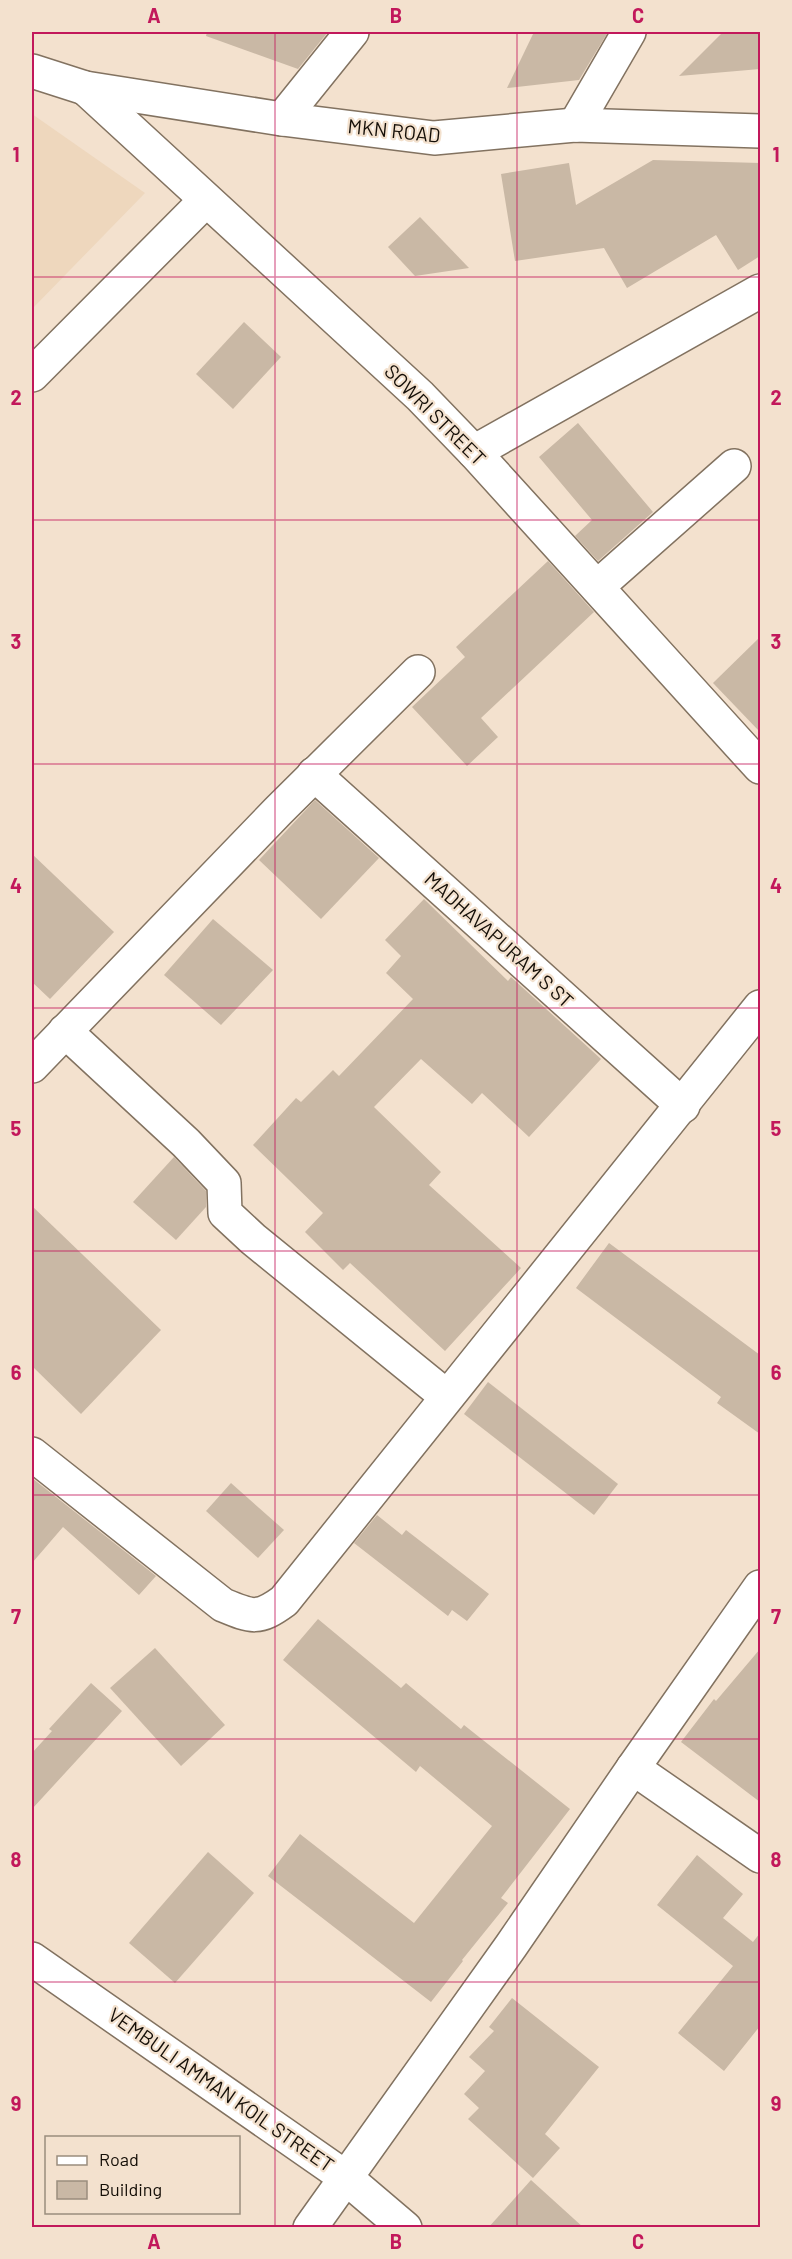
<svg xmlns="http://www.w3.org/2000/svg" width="792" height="2259" viewBox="0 0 792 2259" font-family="Barlow,sans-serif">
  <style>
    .built { fill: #eed7bd }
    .building { fill: #c9b8a5 }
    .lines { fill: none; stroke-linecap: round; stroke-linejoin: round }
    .minor-casing { stroke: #827260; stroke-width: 36 }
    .tertiary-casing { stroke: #827260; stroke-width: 36 }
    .minor { stroke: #fff; stroke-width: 33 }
    .tertiary { stroke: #fff; stroke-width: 33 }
    .grid { fill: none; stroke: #c2185b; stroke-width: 1.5; stroke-opacity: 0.55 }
    .labels { text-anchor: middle; stroke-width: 4.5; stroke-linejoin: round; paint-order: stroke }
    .street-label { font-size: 20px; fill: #140e07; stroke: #f3e1ce }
    .neatline { fill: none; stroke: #c2185b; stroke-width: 2 }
    .grid-label { font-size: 20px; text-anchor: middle; font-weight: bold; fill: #c2185b }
  </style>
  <rect width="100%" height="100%" fill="#f3e1ce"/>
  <!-- built -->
  <path class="built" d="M 32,114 L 145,193 L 32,309 Z"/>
  <!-- building -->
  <g class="building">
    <path d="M 207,32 L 328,32 L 298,69 L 206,36 Z"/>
    <path d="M 534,32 L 608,32 L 579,80 L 507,88 Z"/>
    <path d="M 723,32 L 760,32 L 760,69 L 679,76 Z"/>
    <path d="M 653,160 L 760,163 L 760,256 L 738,270 L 716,235 L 627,288 L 604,248 L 515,261 L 501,174 L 569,163 L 576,205 Z"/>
    <path d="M 420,217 L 469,268 L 415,276 L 388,247 Z"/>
    <path d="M 244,322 L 281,357 L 233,409 L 196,374 Z"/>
    <path d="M 578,423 L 653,512 L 598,561 L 575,536 L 592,520 L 539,457 Z"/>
    <path d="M 548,561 L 594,612 L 481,718 L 498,737 L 467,766 L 412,707 L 465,657 L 456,647 Z"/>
    <path d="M 760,637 L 760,732 L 713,683 Z"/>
    <path d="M 315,800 L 379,858 L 321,919 L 259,860 Z"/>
    <path d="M 32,854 L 114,932 L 50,999 L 32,982 Z"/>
    <path d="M 424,899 L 508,981 L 511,977 L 601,1059 L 529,1137 L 482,1093 L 472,1104 L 421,1059 L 374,1107 L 441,1172 L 429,1185 L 521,1268 L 445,1351 L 350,1263 L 343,1270 L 305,1232 L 323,1213 L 253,1145 L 296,1098 L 301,1102 L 333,1070 L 339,1076 L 413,999 L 386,973 L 401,956 L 385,940 Z"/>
    <path d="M 213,919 L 273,970 L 221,1025 L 164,975 Z"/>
    <path d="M 174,1157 L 206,1191 L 206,1207 L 176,1240 L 133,1202 Z"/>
    <path d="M 32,1206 L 161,1330 L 81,1414 L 32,1366 Z"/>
    <path d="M 609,1243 L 760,1355 L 760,1434 L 717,1403 L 721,1397 L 576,1288 Z"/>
    <path d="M 488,1382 L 618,1484 L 594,1515 L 464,1414 Z"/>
    <path d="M 32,1478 L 156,1576 L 139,1595 L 63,1527 L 32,1563 Z"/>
    <path d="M 231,1483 L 284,1530 L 258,1558 L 206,1511 Z"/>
    <path d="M 377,1515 L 402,1535 L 406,1530 L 489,1594 L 467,1621 L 452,1610 L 448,1616 L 354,1543 Z"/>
    <path d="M 318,1619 L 401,1688 L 406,1683 L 461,1729 L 464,1725 L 570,1809 L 501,1898 L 508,1903 L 462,1960 L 463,1961 L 431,2002 L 268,1876 L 300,1834 L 414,1923 L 492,1826 L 420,1766 L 416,1772 L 283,1660 Z"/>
    <path d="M 155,1648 L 225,1725 L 181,1766 L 110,1688 Z"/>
    <path d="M 760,1649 L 760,1802 L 681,1742 L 714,1699 L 716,1701 Z"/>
    <path d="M 91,1683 L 122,1711 L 32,1809 L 32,1753 L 52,1731 L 49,1729 Z"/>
    <path d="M 208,1852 L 254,1893 L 175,1983 L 129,1943 Z"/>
    <path d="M 697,1855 L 743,1894 L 723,1918 L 753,1942 L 760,1933 L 760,2026 L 724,2071 L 678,2033 L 733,1966 L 657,1905 Z"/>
    <path d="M 512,1998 L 599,2067 L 545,2134 L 560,2148 L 533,2178 L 468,2119 L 479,2108 L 464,2094 L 485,2071 L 469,2057 L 494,2031 L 489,2027 Z"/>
    <path d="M 531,2180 L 584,2228 L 488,2228 Z"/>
  </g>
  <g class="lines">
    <defs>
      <g id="minor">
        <path d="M 85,88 L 420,396 L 474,452 L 760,767"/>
        <path d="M 282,119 L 352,32"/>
        <path d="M 575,125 L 629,32"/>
        <path d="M 32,375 L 206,200"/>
        <path d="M 474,452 L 760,291"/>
        <path d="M 597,587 L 734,466"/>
        <path d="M 314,774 L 683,1106"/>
        <path d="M 65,1031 L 186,1143 L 224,1183 L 225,1213 L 253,1239 L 446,1396"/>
        <path d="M 32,1066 L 278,811 L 418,672"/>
        <path d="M 32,1454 L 223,1605 C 252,1617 258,1620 284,1601 L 760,1007"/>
        <path d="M 633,1768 L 760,1856"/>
        <path d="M 32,1959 L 345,2177 L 405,2228"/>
        <path d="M 310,2228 L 511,1946 L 633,1768 L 760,1587"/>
      </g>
      <path id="tertiary" d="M 32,71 L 85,88 L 282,119 L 434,138 L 575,125 L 760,131"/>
    </defs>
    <!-- minor casing -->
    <use href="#minor" class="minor-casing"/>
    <!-- tertiary casing -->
    <use href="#tertiary" class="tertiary-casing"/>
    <!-- minor -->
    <use href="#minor" class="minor"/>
    <!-- tertiary -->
    <use href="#tertiary" class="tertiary"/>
  </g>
  <!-- grid -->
  <path class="grid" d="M 275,32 L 275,2228M 517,32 L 517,2228M 32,277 L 760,277M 32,520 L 760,520M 32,764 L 760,764M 32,1008 L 760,1008M 32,1251 L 760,1251M 32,1495 L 760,1495M 32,1739 L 760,1739M 32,1982 L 760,1982"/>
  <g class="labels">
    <!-- street labels -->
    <g class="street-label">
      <text transform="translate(394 131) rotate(6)" y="7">MKN ROAD</text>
      <text transform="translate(435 415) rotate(45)" y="7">SOWRI STREET</text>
      <text transform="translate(499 940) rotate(42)" y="7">MADHAVAPURAM S ST</text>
      <text transform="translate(221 2090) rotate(35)" y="7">VEMBULI AMMAN KOIL STREET</text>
    </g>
  </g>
  <!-- border -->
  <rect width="792" height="2259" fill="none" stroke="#f3e1ce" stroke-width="66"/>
  <!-- legend -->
  <rect x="45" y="2136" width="195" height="78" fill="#f3e1ce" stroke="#9a8d7e" stroke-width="1.5"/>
  <rect x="57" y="2156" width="30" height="9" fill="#ffffff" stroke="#9a8d7e" stroke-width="1.5"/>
  <text x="99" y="2166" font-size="18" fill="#140e07">Road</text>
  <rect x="57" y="2181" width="30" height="18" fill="#c9b8a5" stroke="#9a8d7e" stroke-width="1.5"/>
  <text x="99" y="2196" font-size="18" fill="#140e07">Building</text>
  <rect x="33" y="33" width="726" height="2193" class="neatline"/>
  <g class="grid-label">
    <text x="154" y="23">A</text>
    <text x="396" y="23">B</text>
    <text x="638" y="23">C</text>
    <text x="16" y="162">1</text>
    <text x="776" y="162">1</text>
    <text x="16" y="405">2</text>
    <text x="776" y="405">2</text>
    <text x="16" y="649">3</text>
    <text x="776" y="649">3</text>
    <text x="16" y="893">4</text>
    <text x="776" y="893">4</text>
    <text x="16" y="1136">5</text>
    <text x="776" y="1136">5</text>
    <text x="16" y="1380">6</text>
    <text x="776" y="1380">6</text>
    <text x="16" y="1624">7</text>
    <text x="776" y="1624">7</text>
    <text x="16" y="1867">8</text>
    <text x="776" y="1867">8</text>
    <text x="16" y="2111">9</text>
    <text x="776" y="2111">9</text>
    <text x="154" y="2249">A</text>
    <text x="396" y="2249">B</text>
    <text x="638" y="2249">C</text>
  </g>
</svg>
